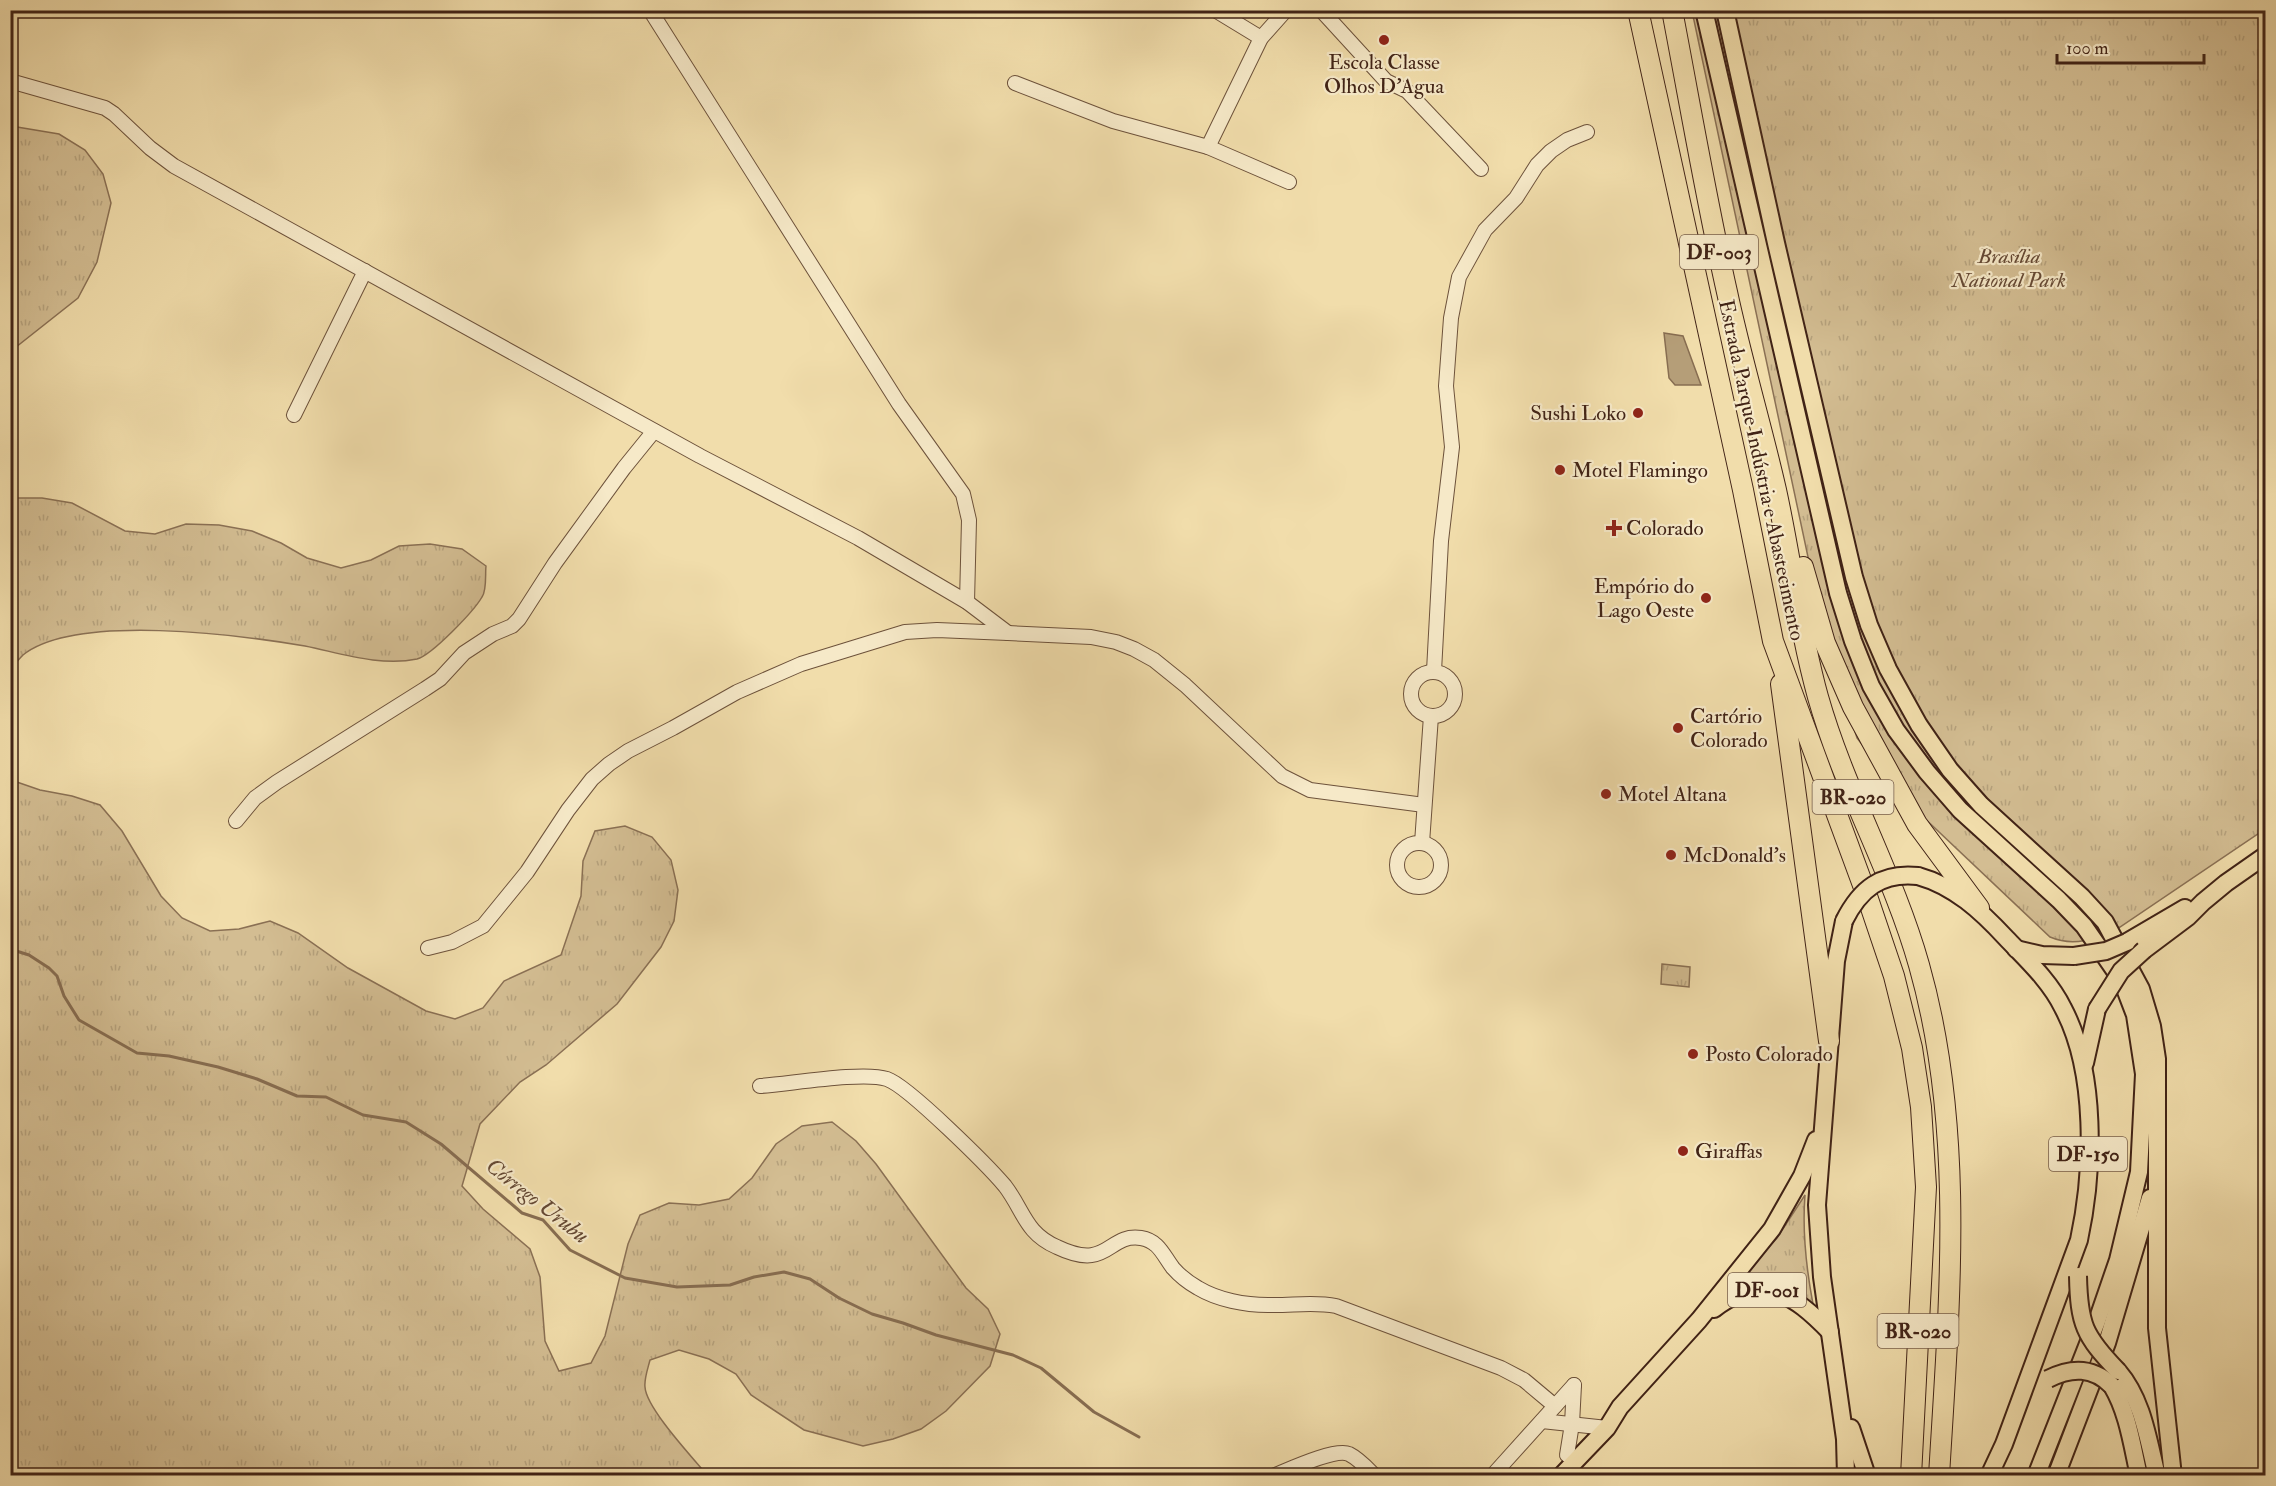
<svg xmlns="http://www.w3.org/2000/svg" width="2276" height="1486" viewBox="0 0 2276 1486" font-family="'IM FELL Double Pica',serif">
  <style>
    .grass { fill: url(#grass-tufts); stroke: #8a7054; stroke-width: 1.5 }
    .water { fill: #b59e78; stroke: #876d51; stroke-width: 1.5 }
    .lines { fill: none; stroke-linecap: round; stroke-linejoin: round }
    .stream { stroke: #876d51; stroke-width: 3 }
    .minor-casing { stroke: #6d523b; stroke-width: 16 }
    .major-casing { stroke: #412316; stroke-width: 20 }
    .highway-casing { stroke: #412316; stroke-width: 22 }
    .minor { stroke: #f6e9c8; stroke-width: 14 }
    .major { stroke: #f1ddab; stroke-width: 16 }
    .highway { stroke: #f1ddab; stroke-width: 20 }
    .major-bridge-casing { stroke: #412316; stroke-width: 20; stroke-linecap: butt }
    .major-bridge { stroke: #f1ddab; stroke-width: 16 }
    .poi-dot { fill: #8f2418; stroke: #f6e9c8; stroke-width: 2 }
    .labels { text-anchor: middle; stroke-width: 4.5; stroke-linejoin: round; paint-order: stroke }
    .shield { fill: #f6e9c8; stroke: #775e4b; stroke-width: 1.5 }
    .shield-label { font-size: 20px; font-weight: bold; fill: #412316 }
    .poi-label { font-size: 21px; fill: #412316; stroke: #f6e9c8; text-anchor: start }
    .park-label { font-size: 21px; font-style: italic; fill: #664a35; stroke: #f6e9c8 }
    .street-label { font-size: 21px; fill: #412316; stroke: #f6e9c8 }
    .water-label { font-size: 22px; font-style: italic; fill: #644833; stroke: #f6e9c8 }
  </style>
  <defs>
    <pattern id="grass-tufts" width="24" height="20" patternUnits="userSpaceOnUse" patternTransform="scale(1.5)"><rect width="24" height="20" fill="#d3bd92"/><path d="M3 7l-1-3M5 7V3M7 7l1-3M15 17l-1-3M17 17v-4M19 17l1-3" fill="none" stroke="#b6a27d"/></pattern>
  </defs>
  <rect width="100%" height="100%" fill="#f1ddab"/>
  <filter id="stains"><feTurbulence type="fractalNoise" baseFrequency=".00333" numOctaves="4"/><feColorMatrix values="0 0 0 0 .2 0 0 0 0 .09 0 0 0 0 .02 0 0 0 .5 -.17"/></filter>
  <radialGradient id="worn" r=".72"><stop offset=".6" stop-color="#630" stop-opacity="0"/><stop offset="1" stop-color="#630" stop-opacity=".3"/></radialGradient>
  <!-- grass -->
  <g class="grass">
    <path d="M 1692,11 L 2265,11 L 2265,829 L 2120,927 C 2096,938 2076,948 2050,937 L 1901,796 L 1857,738 L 1825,637 Z"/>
    <path d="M 11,126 L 59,134 L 85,150 L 103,174 L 111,203 L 97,262 L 78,298 L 11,351 Z"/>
    <path d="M 11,498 L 42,498 L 72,503 L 125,531 L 155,534 L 186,524 L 219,525 L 252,531 L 281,543 L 307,558 L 341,568 L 371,560 L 399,546 L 430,544 L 462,549 L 486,566 C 485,575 487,590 482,597 C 474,611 432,655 417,659 C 381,667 340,653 305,646 C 240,635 76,613 23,655 C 19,659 15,664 11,668 Z"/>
    <path d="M 11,780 L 40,790 L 72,796 L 100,805 L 122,831 L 161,896 L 182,918 L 210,931 L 239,929 L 270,921 L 298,933 L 348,968 L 426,1011 L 455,1019 L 483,1008 L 504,981 L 561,955 L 581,896 L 583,861 L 595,831 L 625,826 L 652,837 L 671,860 L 678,890 L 674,921 L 661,947 L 617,1004 L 546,1065 L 520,1082 L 480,1124 L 462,1186 L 483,1209 L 530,1249 L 540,1277 L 545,1341 L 559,1371 L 591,1363 L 605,1336 L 628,1244 L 640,1215 L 669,1203 L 699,1205 L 729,1199 L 752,1178 L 776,1144 L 802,1126 L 832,1122 L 856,1141 L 876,1164 L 966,1288 L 988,1309 L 1000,1334 L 990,1366 L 946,1411 L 921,1429 L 893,1439 L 863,1446 L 804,1430 L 751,1395 L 736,1374 L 709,1359 L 679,1350 L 650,1360 C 648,1368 644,1379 645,1387 C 646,1408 693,1458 707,1475 L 11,1475 Z"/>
    <path d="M 1662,964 L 1690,967 L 1689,987 L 1661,984 Z"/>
    <path d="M 1805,1195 C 1802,1233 1806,1267 1813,1304 C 1793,1288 1760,1272 1735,1284 L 1777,1238 Z"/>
  </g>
  <!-- water -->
  <path class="water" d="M 1664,333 L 1683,336 L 1701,385 L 1675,385 L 1669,378 Z"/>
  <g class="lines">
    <!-- stream -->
    <path class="stream" d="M 10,949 L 29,955 L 49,968 L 57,976 L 64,996 L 79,1020 L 137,1053 L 169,1056 L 218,1067 L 257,1079 L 297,1096 L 326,1097 L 363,1115 L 406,1122 L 441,1144 L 522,1213 L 543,1220 L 570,1250 L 625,1278 L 677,1287 L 730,1285 L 754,1277 L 784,1272 L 810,1279 L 839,1298 L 872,1314 L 903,1323 L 936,1335 L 1013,1355 L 1041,1368 L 1094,1412 L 1139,1437"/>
    <defs>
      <g id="minor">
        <path d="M 650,10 L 899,404 L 963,494 L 969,520 L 967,602"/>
        <path d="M 1215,10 L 1261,38"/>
        <path d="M 1321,10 L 1386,81 L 1407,91 L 1481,169"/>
        <path d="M 10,81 L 105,108 L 114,114 L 150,148 L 174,166 L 700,456 L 858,538 L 967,602 L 1008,633"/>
        <path d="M 1015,83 L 1113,121 L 1208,147 L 1289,182"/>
        <path d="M 1208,147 L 1261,38 L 1286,10"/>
        <path d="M 294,415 L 365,271"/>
        <path d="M 1434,671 L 1441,541 L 1452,447 L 1446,386 L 1451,318 L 1459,277 L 1485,230 L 1516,198 L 1537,165 L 1551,151 L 1567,140 L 1587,132"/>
        <circle cx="1433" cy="694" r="22"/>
        <path d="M 236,821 L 255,798 L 277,782 L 425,689 L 440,679 L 464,653 L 493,634 L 512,626 L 519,619 L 555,563 L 624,468 L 654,431"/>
        <path d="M 1422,843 L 1431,716"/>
        <circle cx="1419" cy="865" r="22"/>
        <path d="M 428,948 L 452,942 L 483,926 L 527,872 L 568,810 L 592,779 L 609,764 L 628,751 L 673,728 L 737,692 L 801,664 L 905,632 L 937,630 L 1008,633 L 1091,637 L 1116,642 L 1134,649 L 1154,660 L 1185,685 L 1282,776 L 1310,790 L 1424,805"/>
        <path d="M 760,1086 C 790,1084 863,1071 887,1079 C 908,1086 989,1167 1005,1186 C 1024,1211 1025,1233 1057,1247 C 1109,1272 1107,1233 1141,1238 C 1159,1241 1163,1255 1173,1268 C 1180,1276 1189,1283 1198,1288 C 1218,1300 1245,1305 1268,1305 C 1291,1306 1312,1301 1336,1306 L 1501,1368 L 1524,1380 L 1555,1406"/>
        <path d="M 1542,1421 L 1607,1428"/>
        <path d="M 1567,1455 L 1572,1424 L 1574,1385"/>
        <path d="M 1273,1476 C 1288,1470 1335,1448 1349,1454 C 1359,1459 1367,1468 1375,1476"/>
        <path d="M 1492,1476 L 1574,1385"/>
      </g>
      <g id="major">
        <path d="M 1704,10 L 1838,593 L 1853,641 L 1871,686 L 1896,730 L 1927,772 L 1960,810 L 2059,900 L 2084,926 L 2122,981 L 2135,1015 L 2144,1074 L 2139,1172 L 2118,1260 L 2097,1321 L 2036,1476"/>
        <path d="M 1725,10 L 1776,243 L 1854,577 L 1869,625 L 1888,669 L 1919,725 L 1950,770 L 1981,805 L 2082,897 L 2105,922 L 2141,989 L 2152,1026 L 2157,1059 L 2157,1328 L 2173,1476"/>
        <path d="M 1918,876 C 1954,886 1981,911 2006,938 C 2026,959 2050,981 2063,1008 C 2097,1072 2094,1170 2079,1240 L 2004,1444 L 1989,1476"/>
        <path d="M 1844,921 L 1836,961 L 1817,1205 L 1822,1277 L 1845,1439 L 1846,1476"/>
        <path d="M 2127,942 L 2185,908"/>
        <path d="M 2016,949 L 2042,955 L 2074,956"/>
        <path d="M 2144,950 L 2188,917 L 2203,902 L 2226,883 L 2266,855"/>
        <path d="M 2085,1063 L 2097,1009"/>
        <path d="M 1714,1309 C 1762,1272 1793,1294 1830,1332"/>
        <path d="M 2118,1371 C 2143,1400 2148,1440 2157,1476"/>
        <path d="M 2112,1386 C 2128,1413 2132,1445 2139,1476"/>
        <path d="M 1851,1428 L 1867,1476"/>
        <path d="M 1561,1476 L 1607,1428 L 1620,1407 L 1699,1320 L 1772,1229 L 1802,1176 L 1816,1140"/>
        <path d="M 2056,1476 L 2107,1343 L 2150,1198"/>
      </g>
      <g id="highway">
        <path d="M 1638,10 L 1743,490 L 1773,641 L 1867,896 L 1894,976 L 1912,1048 L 1921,1107 L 1926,1187 L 1911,1476"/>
        <path d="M 1672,10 C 1690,104 1706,199 1727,292 C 1741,358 1761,424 1776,490 C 1791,558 1799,629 1818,697 C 1844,789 1893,873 1919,965 C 1966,1130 1949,1307 1939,1476"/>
        <path d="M 1803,567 L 1825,643 L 1853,707 L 1917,824 L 1979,908"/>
        <path d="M 1781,684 L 1829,1041"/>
      </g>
    </defs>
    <!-- minor casing -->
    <use href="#minor" class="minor-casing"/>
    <!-- major casing -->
    <use href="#major" class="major-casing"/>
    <!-- highway casing -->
    <use href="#highway" class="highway-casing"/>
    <!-- minor -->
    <use href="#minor" class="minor"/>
    <!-- major -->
    <use href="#major" class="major"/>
    <!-- highway -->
    <use href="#highway" class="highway"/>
    <defs>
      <g id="major-bridge">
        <path d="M 1844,921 C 1860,889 1881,872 1918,876"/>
        <path d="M 2074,956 L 2106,951 L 2127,942"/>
        <path d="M 2097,1009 L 2121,971 L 2144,950"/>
        <path d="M 2078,1276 C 2079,1324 2084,1336 2118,1371"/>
        <path d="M 2048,1379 C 2072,1367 2093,1367 2112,1386"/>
      </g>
    </defs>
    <!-- major-bridge casing -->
    <use href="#major-bridge" class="major-bridge-casing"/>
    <!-- major-bridge -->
    <use href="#major-bridge" class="major-bridge"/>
  </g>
  <!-- markers -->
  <g class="poi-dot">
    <circle cx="1384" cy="40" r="6"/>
    <circle cx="1638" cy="413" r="6"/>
    <circle cx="1560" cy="470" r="6"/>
    <path d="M1611 519h6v6h6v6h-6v6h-6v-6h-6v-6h6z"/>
    <circle cx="1706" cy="598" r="6"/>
    <circle cx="1678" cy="728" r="6"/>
    <circle cx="1606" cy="794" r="6"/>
    <circle cx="1671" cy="855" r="6"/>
    <circle cx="1693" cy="1054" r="6"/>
    <circle cx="1683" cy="1151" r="6"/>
  </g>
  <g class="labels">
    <!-- shield labels -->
    <g class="shield">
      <rect x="1680" y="235" width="78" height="34" rx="4.5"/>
      <rect x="1812.5" y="780" width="81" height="34" rx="4.5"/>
      <rect x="2049" y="1137" width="78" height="34" rx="4.5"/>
      <rect x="1728" y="1273" width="78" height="34" rx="4.5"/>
      <rect x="1877.5" y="1314" width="81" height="34" rx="4.5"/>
    </g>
    <g class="shield-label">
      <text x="1719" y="259">DF-003</text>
      <text x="1853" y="804">BR-020</text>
      <text x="2088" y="1161">DF-150</text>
      <text x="1767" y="1297">DF-001</text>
      <text x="1918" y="1338">BR-020</text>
    </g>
    <!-- poi labels -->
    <g class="poi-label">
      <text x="1384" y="69" text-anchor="middle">Escola Classe<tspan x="1384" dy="24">Olhos D'Agua</tspan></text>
      <text x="1626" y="420" text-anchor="end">Sushi Loko</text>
      <text x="1572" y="477">Motel Flamingo</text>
      <text x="1626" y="535">Colorado</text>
      <text x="1694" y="593" text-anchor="end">Empório do<tspan x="1694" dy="24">Lago Oeste</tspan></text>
      <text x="1690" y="723">Cartório<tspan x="1690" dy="24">Colorado</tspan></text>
      <text x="1618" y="801">Motel Altana</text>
      <text x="1683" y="862">McDonald's</text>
      <text x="1705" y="1061">Posto Colorado</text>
      <text x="1695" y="1158">Giraffas</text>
    </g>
    <!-- park labels -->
    <g class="park-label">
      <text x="2009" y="263">Brasília<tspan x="2009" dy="24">National Park</tspan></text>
    </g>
    <!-- street labels -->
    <g class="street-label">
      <text transform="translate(1762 470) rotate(78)" y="7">Estrada Parque Indústria e Abastecimento</text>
    </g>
    <!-- water labels -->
    <g class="water-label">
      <text transform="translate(538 1200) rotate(38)" y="8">Córrego Urubu</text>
    </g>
  </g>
  <!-- margin -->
  <rect width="2276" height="1486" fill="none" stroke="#f1ddab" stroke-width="36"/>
  <rect x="12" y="12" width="2252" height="1462" fill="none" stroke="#412316" stroke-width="3"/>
  <rect x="18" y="18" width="2240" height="1450" fill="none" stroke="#412316" stroke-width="1.5"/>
  <!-- scale -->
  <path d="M2057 54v9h147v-9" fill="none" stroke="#412316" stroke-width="3"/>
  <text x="2066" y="54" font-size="18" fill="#412316" stroke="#f6e9c8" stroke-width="4.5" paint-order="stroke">100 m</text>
  <rect width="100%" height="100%" filter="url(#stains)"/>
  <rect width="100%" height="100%" fill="url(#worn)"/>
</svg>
